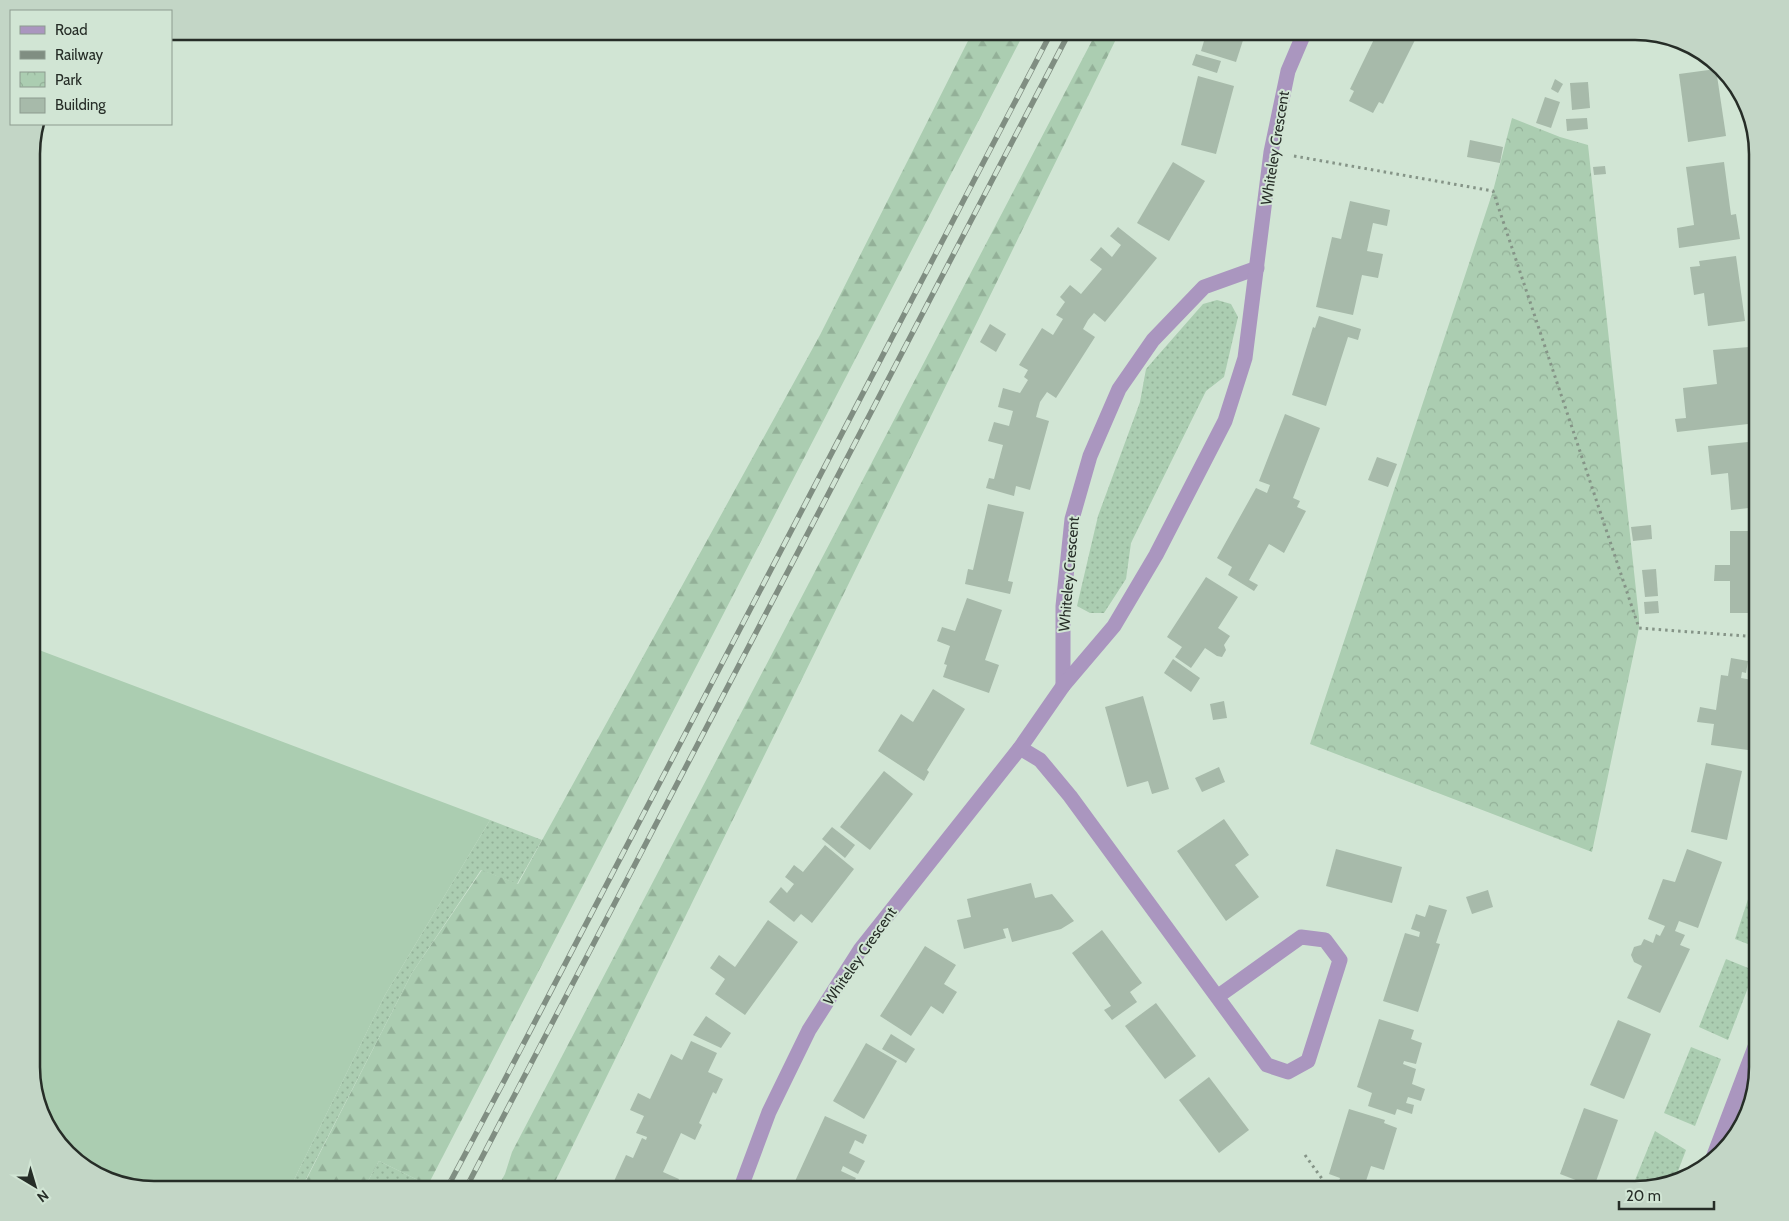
<svg xmlns="http://www.w3.org/2000/svg" width="1789" height="1221" viewBox="0 0 1789 1221" font-family="Cabin,sans-serif">
  <style>
    .grass { fill: url(#grass-dots) }
    .forest { fill: url(#forest-firs) }
    .park { fill: url(#park-crowns) }
    .pitch { fill: #abcdb1 }
    .building { fill: #a7baaa }
    .lines { fill: none; stroke-linecap: round; stroke-linejoin: round }
    .path { stroke: #859487; stroke-width: 3; stroke-dasharray: 2.5 4; stroke-linecap: butt }
    .minor { stroke: #aa96bf; stroke-width: 15 }
    .rail-casing { stroke: #808e82; stroke-width: 5.5 }
    .rail { stroke: #d1e5d4; stroke-width: 4; stroke-dasharray: 11; stroke-linecap: butt }
    .labels { text-anchor: middle; stroke-width: 4; stroke-linejoin: round; paint-order: stroke }
    .street-label { font-size: 15px; fill: #262d27; stroke: #d1e5d4 }
    .rim { fill: none; stroke: #262d27; stroke-width: 2.5 }
  </style>
  <defs>
    <pattern id="grass-dots" width="8" height="8" patternUnits="userSpaceOnUse" patternTransform="scale(1.25)"><rect width="8" height="8" fill="#abcdb1"/><path d="M2 2h.1M6 6h.1" fill="none" stroke="#93b098" stroke-width="1.8" stroke-linecap="round"/></pattern>
    <pattern id="forest-firs" width="22" height="20" patternUnits="userSpaceOnUse" patternTransform="scale(1.25)"><rect width="22" height="20" fill="#abcdb1"/><path d="M5 1l3.5 6h-7zM16 11l3.5 6h-7z" fill="#93b098"/></pattern>
    <pattern id="park-crowns" width="20" height="18" patternUnits="userSpaceOnUse" patternTransform="scale(1.25)"><rect width="20" height="18" fill="#abcdb1"/><path d="M2 6a3 3 0 1 1 6 0M12 15a3 3 0 1 1 6 0" fill="none" stroke="#93b098"/></pattern>
  </defs>
  <rect width="100%" height="100%" fill="#d1e5d4"/>
  <!-- grass -->
  <g class="grass">
    <path d="M 1217,300 L 1231,304 L 1238,317 L 1224,377 L 1206,391 L 1131,543 L 1126,579 L 1104,613 L 1090,613 L 1077,606 L 1098,516 L 1140,402 L 1146,369 L 1203,304 Z"/>
    <path d="M 490,820 L 542,840 L 517,884 L 481,870 L 412,973 L 302,1187 L 307,1190 L 289,1190 L 385,995 Z"/>
    <path d="M 1751,890 L 1758,892 L 1758,948 L 1735,939 Z"/>
    <path d="M 1726,959 L 1758,972 L 1758,979 L 1749,985 L 1728,1040 L 1699,1027 Z"/>
    <path d="M 1691,1047 L 1721,1059 L 1695,1126 L 1664,1113 Z"/>
    <path d="M 1655,1131 L 1686,1150 L 1675,1179 L 1631,1190 Z"/>
    <path d="M 379,1161 L 428,1185 L 426,1190 L 363,1190 Z"/>
  </g>
  <!-- forest -->
  <g class="forest">
    <path d="M 973,31 L 1025,31 L 428,1185 L 379,1161 L 363,1190 L 307,1190 L 302,1188 L 412,973 L 482,870 L 518,884 L 820,335 Z"/>
    <path d="M 1097,31 L 1120,31 L 551,1190 L 496,1190 L 505,1174 L 512,1152 Z"/>
  </g>
  <!-- park -->
  <path class="park" d="M 1512,118 L 1560,137 L 1588,145 L 1639,618 L 1639,628 L 1592,852 L 1310,744 L 1493,191 Z"/>
  <!-- pitch -->
  <path class="pitch" d="M 31,647 L 490,820 L 385,995 L 289,1190 L 154,1190 L 86,1169 L 48,1128 L 31,1075 Z"/>
  <!-- building -->
  <g class="building">
    <path d="M 1207,31 L 1246,31 L 1236,62 L 1201,51 Z"/>
    <path d="M 1378,31 L 1396,33 L 1397,31 L 1429,31 L 1424,40 L 1417,36 L 1383,104 L 1379,102 L 1373,113 L 1349,101 L 1354,91 L 1350,89 Z"/>
    <path d="M 1196,54 L 1221,61 L 1217,73 L 1192,65 Z"/>
    <path d="M 1716,69 L 1726,136 L 1688,142 L 1679,74 Z"/>
    <path d="M 1198,76 L 1234,86 L 1216,154 L 1181,145 Z"/>
    <path d="M 1555,79 L 1563,84 L 1558,93 L 1551,89 Z"/>
    <path d="M 1588,82 L 1590,108 L 1572,110 L 1570,83 Z"/>
    <path d="M 1545,97 L 1560,102 L 1551,128 L 1536,123 Z"/>
    <path d="M 1587,118 L 1588,129 L 1567,131 L 1566,119 Z"/>
    <path d="M 1470,140 L 1503,147 L 1500,163 L 1467,157 Z"/>
    <path d="M 1173,162 L 1205,181 L 1169,241 L 1137,223 Z"/>
    <path d="M 1724,162 L 1731,215 L 1736,214 L 1740,239 L 1679,248 L 1677,228 L 1694,225 L 1686,167 Z"/>
    <path d="M 1605,166 L 1606,174 L 1594,175 L 1593,167 Z"/>
    <path d="M 1350,201 L 1390,210 L 1387,226 L 1373,223 L 1367,251 L 1383,254 L 1378,278 L 1362,275 L 1353,315 L 1316,307 L 1332,237 L 1341,239 Z"/>
    <path d="M 1118,227 L 1157,258 L 1105,322 L 1094,313 L 1088,320 L 1083,329 L 1095,337 L 1056,398 L 1047,392 L 1040,402 L 1036,417 L 1049,421 L 1030,490 L 1016,486 L 1014,496 L 986,488 L 989,478 L 994,479 L 1003,445 L 988,441 L 994,422 L 1009,426 L 1013,411 L 998,407 L 1003,388 L 1020,393 L 1028,380 L 1024,377 L 1028,370 L 1019,365 L 1042,328 L 1053,335 L 1063,319 L 1056,315 L 1065,302 L 1060,297 L 1070,285 L 1081,294 L 1102,269 L 1090,260 L 1101,247 L 1112,257 L 1121,245 L 1110,236 Z"/>
    <path d="M 1736,256 L 1745,321 L 1708,326 L 1704,293 L 1694,295 L 1690,267 L 1700,266 L 1699,261 Z"/>
    <path d="M 1319,316 L 1361,329 L 1358,340 L 1348,337 L 1326,406 L 1292,395 L 1313,327 L 1315,328 Z"/>
    <path d="M 990,324 L 1006,334 L 996,352 L 980,342 Z"/>
    <path d="M 1749,347 L 1757,423 L 1677,432 L 1675,419 L 1686,418 L 1683,388 L 1717,384 L 1713,350 Z"/>
    <path d="M 1285,414 L 1320,428 L 1293,498 L 1300,501 L 1297,507 L 1306,511 L 1284,553 L 1269,544 L 1249,580 L 1258,585 L 1254,591 L 1228,575 L 1232,567 L 1217,558 L 1256,488 L 1267,493 L 1270,485 L 1259,481 Z"/>
    <path d="M 1758,441 L 1758,507 L 1731,510 L 1728,473 L 1711,475 L 1708,446 Z"/>
    <path d="M 1377,457 L 1397,464 L 1388,487 L 1368,480 Z"/>
    <path d="M 988,504 L 1024,512 L 1008,581 L 1013,582 L 1010,594 L 965,584 L 968,569 L 973,570 Z"/>
    <path d="M 1651,525 L 1652,539 L 1633,541 L 1631,527 Z"/>
    <path d="M 1730,531 L 1758,531 L 1758,599 L 1752,599 L 1752,613 L 1730,613 L 1730,581 L 1714,581 L 1715,565 L 1730,565 Z"/>
    <path d="M 1656,569 L 1658,596 L 1645,597 L 1642,570 Z"/>
    <path d="M 1206,577 L 1238,597 L 1218,628 L 1230,636 L 1224,645 L 1226,650 L 1222,657 L 1217,656 L 1205,648 L 1191,668 L 1175,657 L 1182,647 L 1167,637 Z"/>
    <path d="M 967,598 L 1002,610 L 985,660 L 999,665 L 989,693 L 943,677 L 947,665 L 944,664 L 950,646 L 937,641 L 942,627 L 955,631 Z"/>
    <path d="M 1658,601 L 1659,613 L 1645,614 L 1644,602 Z"/>
    <path d="M 1731,658 L 1748,661 L 1746,673 L 1742,672 L 1741,678 L 1758,681 L 1748,750 L 1711,745 L 1714,724 L 1697,722 L 1700,707 L 1716,710 L 1721,675 L 1728,676 Z"/>
    <path d="M 1173,659 L 1200,678 L 1191,692 L 1164,673 Z"/>
    <path d="M 933,689 L 965,709 L 927,770 L 929,772 L 924,781 L 878,751 L 901,714 L 913,722 Z"/>
    <path d="M 1143,696 L 1169,789 L 1152,794 L 1148,781 L 1127,787 L 1105,707 Z"/>
    <path d="M 1224,701 L 1227,718 L 1213,720 L 1210,704 Z"/>
    <path d="M 1706,763 L 1742,771 L 1727,840 L 1691,832 Z"/>
    <path d="M 1219,767 L 1225,782 L 1202,792 L 1195,778 Z"/>
    <path d="M 884,771 L 913,794 L 870,850 L 840,827 Z"/>
    <path d="M 1224,819 L 1249,855 L 1235,865 L 1259,897 L 1226,921 L 1177,851 Z"/>
    <path d="M 832,827 L 855,845 L 845,858 L 822,839 Z"/>
    <path d="M 825,845 L 854,869 L 812,923 L 801,914 L 794,922 L 769,902 L 781,887 L 787,893 L 794,884 L 785,877 L 794,865 L 803,872 Z"/>
    <path d="M 1336,849 L 1402,867 L 1392,903 L 1326,886 Z"/>
    <path d="M 1687,849 L 1722,862 L 1698,928 L 1679,921 L 1675,931 L 1685,935 L 1680,945 L 1690,949 L 1660,1013 L 1627,998 L 1642,966 L 1634,962 L 1631,955 L 1634,947 L 1641,945 L 1644,939 L 1653,943 L 1656,934 L 1660,936 L 1665,926 L 1648,919 L 1663,879 L 1675,882 Z"/>
    <path d="M 1031,883 L 1035,898 L 1052,894 L 1074,921 L 1061,929 L 1012,942 L 1008,928 L 1003,929 L 1006,938 L 964,949 L 957,920 L 971,917 L 967,899 Z"/>
    <path d="M 1488,890 L 1493,907 L 1472,914 L 1466,897 Z"/>
    <path d="M 1429,905 L 1447,910 L 1436,943 L 1440,944 L 1418,1012 L 1383,1001 L 1405,933 L 1419,937 L 1420,932 L 1411,929 L 1416,914 L 1425,917 Z"/>
    <path d="M 768,920 L 798,942 L 745,1015 L 715,994 L 725,979 L 710,968 L 719,955 L 735,967 Z"/>
    <path d="M 1102,930 L 1142,983 L 1130,992 L 1137,1002 L 1112,1020 L 1104,1010 L 1111,1006 L 1072,953 Z"/>
    <path d="M 925,946 L 956,965 L 944,984 L 957,992 L 943,1014 L 931,1006 L 911,1036 L 880,1016 Z"/>
    <path d="M 1156,1003 L 1196,1056 L 1165,1079 L 1125,1026 Z"/>
    <path d="M 706,1016 L 731,1033 L 721,1048 L 693,1035 Z"/>
    <path d="M 1379,1019 L 1414,1030 L 1411,1039 L 1422,1043 L 1416,1064 L 1404,1061 L 1403,1064 L 1416,1069 L 1412,1084 L 1425,1089 L 1421,1101 L 1408,1097 L 1406,1103 L 1414,1105 L 1412,1114 L 1397,1109 L 1395,1115 L 1368,1106 L 1372,1093 L 1357,1087 Z"/>
    <path d="M 1618,1020 L 1651,1034 L 1624,1099 L 1590,1085 Z"/>
    <path d="M 891,1034 L 915,1049 L 906,1063 L 882,1049 Z"/>
    <path d="M 691,1041 L 717,1053 L 708,1072 L 723,1079 L 716,1094 L 713,1092 L 699,1123 L 702,1125 L 695,1140 L 681,1133 L 663,1172 L 679,1179 L 674,1190 L 610,1190 L 626,1155 L 633,1158 L 642,1138 L 646,1140 L 647,1137 L 636,1133 L 644,1116 L 630,1110 L 638,1093 L 650,1099 L 671,1054 L 682,1060 Z"/>
    <path d="M 866,1043 L 897,1061 L 864,1119 L 833,1101 Z"/>
    <path d="M 1209,1077 L 1249,1130 L 1219,1153 L 1179,1100 Z"/>
    <path d="M 1584,1108 L 1618,1120 L 1594,1187 L 1560,1174 Z"/>
    <path d="M 1349,1109 L 1385,1120 L 1384,1123 L 1397,1128 L 1384,1170 L 1371,1166 L 1363,1190 L 1336,1190 L 1340,1178 L 1329,1174 Z"/>
    <path d="M 825,1116 L 867,1135 L 863,1144 L 855,1140 L 849,1153 L 865,1161 L 858,1174 L 843,1166 L 841,1171 L 856,1178 L 850,1190 L 791,1190 Z"/>
  </g>
  <g class="lines">
    <!-- path -->
    <g class="path">
      <path d="M 1294,156 L 1493,191 L 1639,628 L 1758,637"/>
      <path d="M 1305,1155 L 1330,1190"/>
    </g>
    <!-- minor -->
    <g class="minor">
      <path d="M 1063,686 L 1063,606 L 1072,519 L 1090,456 L 1119,389 L 1153,340 L 1204,287 L 1257,268"/>
      <path d="M 1020,748 L 1040,760 L 1070,796 L 1267,1065 L 1288,1072 L 1308,1061 L 1340,960 L 1325,940 L 1301,937 L 1217,997"/>
      <path d="M 1713,1158 L 1758,1039"/>
      <path d="M 740,1190 L 769,1112 L 809,1030 L 860,950 L 1020,748 L 1063,686 L 1114,626 L 1156,555 L 1225,421 L 1245,358 L 1271,152 L 1288,71 L 1305,31"/>
    </g>
    <defs>
      <g id="rail">
        <path d="M 446,1190 L 503,1083 L 1052,31"/>
        <path d="M 465,1190 L 1070,31"/>
      </g>
    </defs>
    <!-- rail casing -->
    <use href="#rail" class="rail-casing"/>
    <!-- rail -->
    <use href="#rail" class="rail"/>
  </g>
  <g class="labels">
    <!-- street labels -->
    <g class="street-label">
      <text transform="translate(1275 148) rotate(-81)" y="5">Whiteley Crescent</text>
      <text transform="translate(1069 574) rotate(-85)" y="5">Whiteley Crescent</text>
      <text transform="translate(860 956) rotate(-55)" y="5">Whiteley Crescent</text>
    </g>
  </g>
  <!-- crop -->
  <path d="M0 0H1789V1221H0ZM154 40H1635A114 114 0 0 1 1749 154V1067A114 114 0 0 1 1635 1181H154A114 114 0 0 1 40 1067V154A114 114 0 0 1 154 40Z" fill="#c3d6c6" fill-rule="evenodd"/>
  <path class="rim" d="M154 40H1635A114 114 0 0 1 1749 154V1067A114 114 0 0 1 1635 1181H154A114 114 0 0 1 40 1067V154A114 114 0 0 1 154 40Z"/>
  <!-- legend -->
  <rect x="10" y="10" width="162" height="115" fill="#d1e5d4" stroke="#8d9b8f"/>
  <rect x="20" y="26" width="25" height="8" fill="#aa96bf" stroke="#8d9b8f"/>
  <text x="55" y="35" font-size="15" fill="#262d27">Road</text>
  <rect x="20" y="51" width="25" height="8" fill="#808e82" stroke="#8d9b8f"/>
  <text x="55" y="60" font-size="15" fill="#262d27">Railway</text>
  <rect x="20" y="72" width="25" height="15" fill="url(#park-crowns)" stroke="#8d9b8f"/>
  <text x="55" y="85" font-size="15" fill="#262d27">Park</text>
  <rect x="20" y="98" width="25" height="15" fill="#a7baaa" stroke="#8d9b8f"/>
  <text x="55" y="110" font-size="15" fill="#262d27">Building</text>
  <!-- north arrow -->
  <g transform="translate(35 1186) rotate(142)" stroke="#d1e5d4" stroke-width="4" paint-order="stroke">
  <path d="M0-4L9 19L0 12L-9 19Z" fill="#262d27"/>
  <text y="-8" font-size="14" font-weight="bold" text-anchor="middle" fill="#262d27">N</text>
  </g>
  <!-- scale -->
  <path d="M1619 1201v8h95v-8" fill="none" stroke="#262d27" stroke-width="2.5"/>
  <text x="1626" y="1201" font-size="15" fill="#262d27" stroke="#d1e5d4" stroke-width="4" paint-order="stroke">20 m</text>
</svg>
